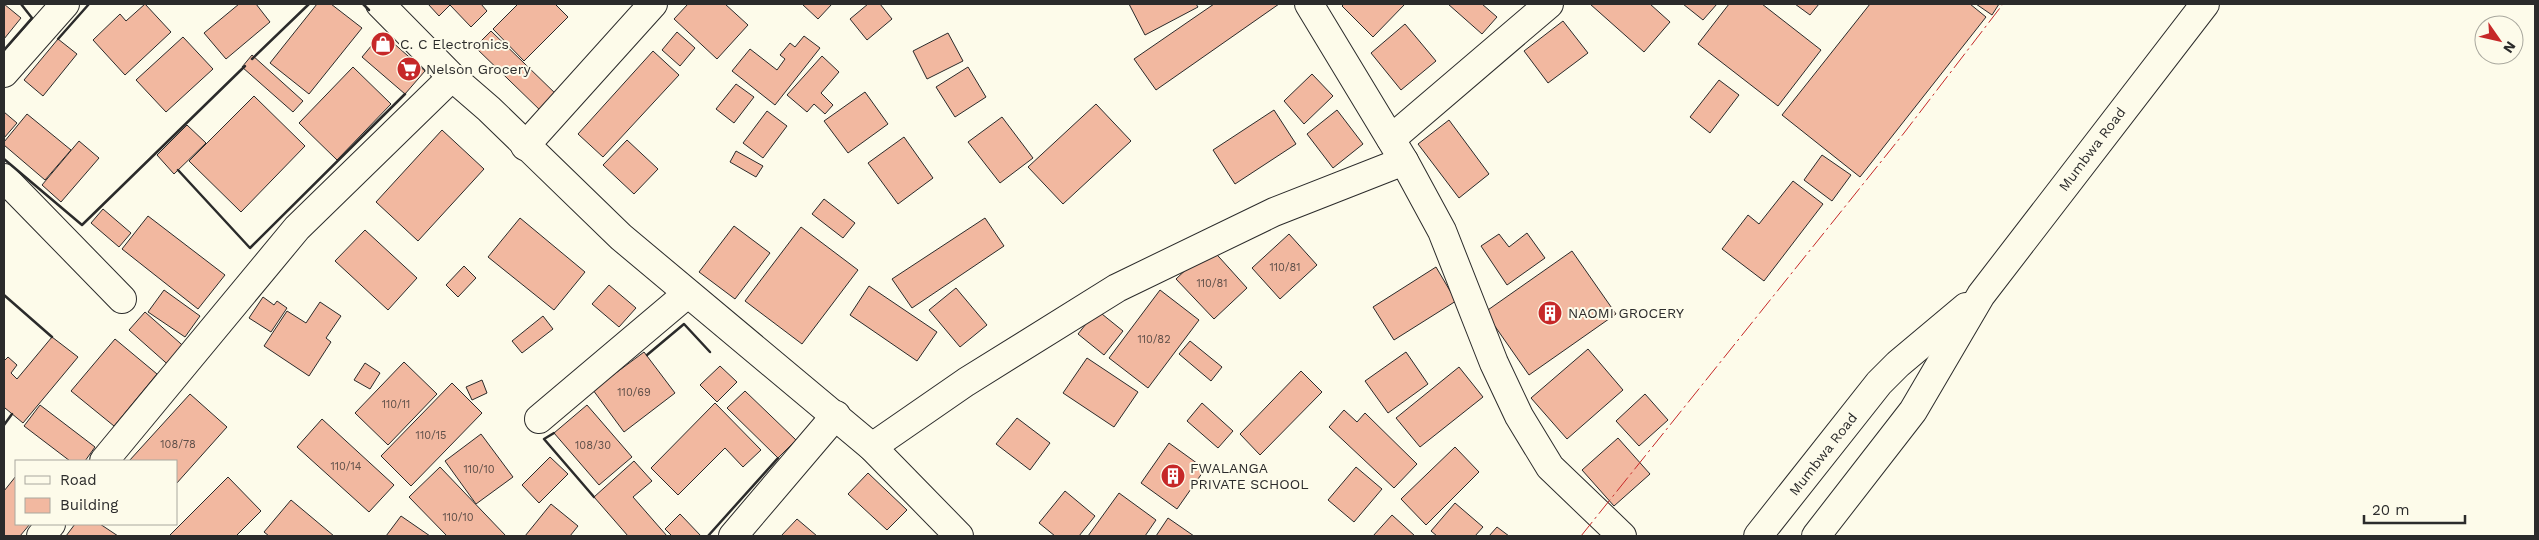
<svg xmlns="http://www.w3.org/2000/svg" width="2539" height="540" viewBox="0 0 2539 540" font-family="'Work Sans',sans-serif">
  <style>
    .building { fill: #f2b8a0; stroke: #2b2b2b }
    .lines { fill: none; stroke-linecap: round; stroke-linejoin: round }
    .minor-casing { stroke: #2b2b2b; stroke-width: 30 }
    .primary-casing { stroke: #2b2b2b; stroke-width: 30 }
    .minor { stroke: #fdfbea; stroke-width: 28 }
    .primary { stroke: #fdfbea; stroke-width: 28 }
    .wall { stroke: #2b2b2b; stroke-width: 2.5 }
    .power { stroke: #c62828; stroke-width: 1; stroke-dasharray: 18 4 2.5 4; stroke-linecap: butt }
    .labels { text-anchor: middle; stroke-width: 4; stroke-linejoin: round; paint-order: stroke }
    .number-label { font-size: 11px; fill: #5d4e48 }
    .poi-label { font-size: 14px; fill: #2b2b2b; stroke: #fdfbea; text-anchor: start }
    .street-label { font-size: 14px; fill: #2b2b2b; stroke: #fdfbea }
  </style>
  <rect width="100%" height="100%" fill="#fdfbea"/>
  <!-- building -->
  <g class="building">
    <path d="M 4,4 L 21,18 L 4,39 Z"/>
    <path d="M 145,4 L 171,32 L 125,75 L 93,40 L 120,14 L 126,21 Z"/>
    <path d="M 239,4 L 256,4 L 270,22 L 226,59 L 204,33 Z"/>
    <path d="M 317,4 L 331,4 L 362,28 L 309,94 L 270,63 Z"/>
    <path d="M 428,4 L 481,4 L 487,11 L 471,27 L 450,5 L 439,16 Z"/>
    <path d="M 518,4 L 555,4 L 568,17 L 524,61 L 493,29 Z"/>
    <path d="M 688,4 L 725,4 L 748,25 L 717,59 L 674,19 Z"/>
    <path d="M 802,4 L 832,4 L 818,19 Z"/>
    <path d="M 868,4 L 880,4 L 892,19 L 867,40 L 850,19 Z"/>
    <path d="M 1129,4 L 1196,4 L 1198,7 L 1145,35 Z"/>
    <path d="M 1214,4 L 1279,4 L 1156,90 L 1134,59 Z"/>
    <path d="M 1344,4 L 1405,4 L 1373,37 L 1342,6 Z"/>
    <path d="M 1448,4 L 1482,4 L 1497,17 L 1482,34 Z"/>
    <path d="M 1590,4 L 1650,4 L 1670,22 L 1644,52 Z"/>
    <path d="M 1683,4 L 1717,4 L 1703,20 Z"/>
    <path d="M 1729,4 L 1762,4 L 1821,50 L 1778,106 L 1698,44 Z"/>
    <path d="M 1795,4 L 1819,4 L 1810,15 Z"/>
    <path d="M 1870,4 L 1970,4 L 1986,17 L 1860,177 L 1782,115 Z"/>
    <path d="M 1976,4 L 1999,4 L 1992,15 Z"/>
    <path d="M 1563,21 L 1588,53 L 1548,83 L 1524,51 Z"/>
    <path d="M 1405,24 L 1436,61 L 1401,90 L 1371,53 Z"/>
    <path d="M 491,31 L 559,97 L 543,113 L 475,47 Z"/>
    <path d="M 677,32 L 695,48 L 680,66 L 662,50 Z"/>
    <path d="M 382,33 L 425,71 L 405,94 L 362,57 Z"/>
    <path d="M 948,33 L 963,61 L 927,79 L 913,51 Z"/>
    <path d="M 804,36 L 820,48 L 775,105 L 732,71 L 750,49 L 777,70 L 785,59 L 780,55 L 790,43 L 795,47 Z"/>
    <path d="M 183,37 L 213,69 L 166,112 L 136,80 Z"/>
    <path d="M 58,39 L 77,54 L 43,96 L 24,80 Z"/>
    <path d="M 653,51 L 679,75 L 603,157 L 578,134 Z"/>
    <path d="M 252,55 L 303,101 L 293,112 L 242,67 Z"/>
    <path d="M 822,56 L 839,72 L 821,93 L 833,105 L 825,114 L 814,104 L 807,112 L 787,95 Z"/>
    <path d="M 353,67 L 391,104 L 337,160 L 299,123 Z"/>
    <path d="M 968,67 L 986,97 L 955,117 L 936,87 Z"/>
    <path d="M 1312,74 L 1333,96 L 1304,124 L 1284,101 Z"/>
    <path d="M 1719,80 L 1739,95 L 1710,133 L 1690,117 Z"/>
    <path d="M 736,84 L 754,97 L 734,123 L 716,109 Z"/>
    <path d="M 865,92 L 888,124 L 848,153 L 824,121 Z"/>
    <path d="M 254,96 L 305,146 L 241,212 L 189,161 Z"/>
    <path d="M 1096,104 L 1131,141 L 1063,204 L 1028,167 Z"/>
    <path d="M 1274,110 L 1296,144 L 1235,184 L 1213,150 Z"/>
    <path d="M 1337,110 L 1363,144 L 1333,168 L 1307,134 Z"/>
    <path d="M 767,111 L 787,126 L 763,158 L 743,143 Z"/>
    <path d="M 4,112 L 17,123 L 4,138 Z"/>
    <path d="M 27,114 L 71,150 L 45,180 L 4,145 L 4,142 Z"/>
    <path d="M 1002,117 L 1033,158 L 1000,183 L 968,142 Z"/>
    <path d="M 1449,120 L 1489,174 L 1459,198 L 1418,144 Z"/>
    <path d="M 187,125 L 206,143 L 174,174 L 157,155 Z"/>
    <path d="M 442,130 L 484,169 L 418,241 L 376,202 Z"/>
    <path d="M 904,137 L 933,178 L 898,204 L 868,163 Z"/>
    <path d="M 627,140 L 658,169 L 634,194 L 603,165 Z"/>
    <path d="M 79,141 L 99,158 L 61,202 L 42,185 Z"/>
    <path d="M 736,151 L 763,166 L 756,177 L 730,162 Z"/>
    <path d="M 1822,155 L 1851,175 L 1832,201 L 1804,180 Z"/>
    <path d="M 1793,181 L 1823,204 L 1764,281 L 1722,249 L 1748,215 L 1759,224 Z"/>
    <path d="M 824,199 L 855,223 L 843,238 L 812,214 Z"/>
    <path d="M 103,209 L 131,233 L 119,247 L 91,223 Z"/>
    <path d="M 148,216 L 225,275 L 198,309 L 122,249 Z"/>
    <path d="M 520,218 L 585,272 L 554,310 L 488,257 Z"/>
    <path d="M 985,218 L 1004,246 L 912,308 L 892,279 Z"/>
    <path d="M 734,226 L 770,253 L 735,299 L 699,272 Z"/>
    <path d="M 801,227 L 858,270 L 802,344 L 745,301 Z"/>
    <path d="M 365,230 L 417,278 L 388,310 L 335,261 Z"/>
    <path d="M 1527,233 L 1545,258 L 1507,285 L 1481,246 L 1499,234 L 1509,247 Z"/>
    <path d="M 1289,234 L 1317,265 L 1280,299 L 1252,268 Z"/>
    <path d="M 1210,247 L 1247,288 L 1214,319 L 1176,279 Z"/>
    <path d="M 1572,251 L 1616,314 L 1529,375 L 1485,312 Z"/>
    <path d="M 464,266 L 476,278 L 458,297 L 446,285 Z"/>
    <path d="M 1436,267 L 1456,301 L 1394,340 L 1373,307 Z"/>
    <path d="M 609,285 L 636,308 L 619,327 L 592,304 Z"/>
    <path d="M 869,286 L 937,332 L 917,361 L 850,315 Z"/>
    <path d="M 956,288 L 987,325 L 960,347 L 929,310 Z"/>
    <path d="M 164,290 L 200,316 L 185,337 L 148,312 Z"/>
    <path d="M 1160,290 L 1199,320 L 1148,388 L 1109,358 Z"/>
    <path d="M 263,297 L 274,305 L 277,301 L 287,308 L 271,332 L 249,318 Z"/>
    <path d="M 320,302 L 341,316 L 326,338 L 331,342 L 309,376 L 264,346 L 287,311 L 306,323 Z"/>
    <path d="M 1097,310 L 1123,331 L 1104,355 L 1078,334 Z"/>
    <path d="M 145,312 L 189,351 L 173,369 L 129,330 Z"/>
    <path d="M 543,316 L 553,329 L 522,353 L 512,341 Z"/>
    <path d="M 52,337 L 78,357 L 23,423 L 5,408 L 4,409 L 4,361 L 8,357 L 17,365 L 11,373 L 17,379 Z"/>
    <path d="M 115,339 L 157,374 L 114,426 L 71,391 Z"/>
    <path d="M 1190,341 L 1222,367 L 1211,381 L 1179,354 Z"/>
    <path d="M 1588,349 L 1623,390 L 1567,439 L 1531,398 Z"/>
    <path d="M 644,352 L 675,393 L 624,432 L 593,390 Z"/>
    <path d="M 1406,352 L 1428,384 L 1388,413 L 1365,381 Z"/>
    <path d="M 1087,358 L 1138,392 L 1114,427 L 1063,393 Z"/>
    <path d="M 404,362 L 437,394 L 388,445 L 355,413 Z"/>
    <path d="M 365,363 L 380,373 L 370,389 L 354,380 Z"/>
    <path d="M 720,366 L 737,382 L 717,402 L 700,385 Z"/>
    <path d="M 1459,367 L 1483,397 L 1420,447 L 1396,418 Z"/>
    <path d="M 1301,371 L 1322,392 L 1260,455 L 1240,434 Z"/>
    <path d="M 482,380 L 487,393 L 472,400 L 466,387 Z"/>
    <path d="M 452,383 L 482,413 L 411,486 L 381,456 Z"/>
    <path d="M 745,391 L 796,440 L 778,458 L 727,408 Z"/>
    <path d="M 190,394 L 227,427 L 176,484 L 176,461 L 129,461 Z"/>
    <path d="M 1645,394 L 1668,420 L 1639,446 L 1616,421 Z"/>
    <path d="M 715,403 L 761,450 L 743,467 L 725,448 L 678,495 L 651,468 Z"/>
    <path d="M 1202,403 L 1233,431 L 1218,448 L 1187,421 Z"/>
    <path d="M 40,405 L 95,447 L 85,461 L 70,461 L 24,426 Z"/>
    <path d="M 587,405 L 632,457 L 599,485 L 554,433 Z"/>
    <path d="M 1344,410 L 1357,422 L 1365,413 L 1417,464 L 1394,488 L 1329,427 Z"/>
    <path d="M 1017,418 L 1050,443 L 1030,470 L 996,444 Z"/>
    <path d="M 322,419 L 394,485 L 369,512 L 297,447 Z"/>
    <path d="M 481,434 L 513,477 L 476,504 L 445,461 Z"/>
    <path d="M 1618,438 L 1650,474 L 1614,506 L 1582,470 Z"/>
    <path d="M 1169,443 L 1205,469 L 1177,509 L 1141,483 Z"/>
    <path d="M 1455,447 L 1479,472 L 1426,525 L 1401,499 Z"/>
    <path d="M 550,457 L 568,474 L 539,503 L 522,485 Z"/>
    <path d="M 634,461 L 652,481 L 633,497 L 667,536 L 628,536 L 594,497 Z"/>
    <path d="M 440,467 L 506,536 L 447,536 L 409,497 Z"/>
    <path d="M 1356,467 L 1382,489 L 1354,522 L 1328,500 Z"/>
    <path d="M 868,473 L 907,510 L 887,530 L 848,494 Z"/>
    <path d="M 16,476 L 16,524 L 30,524 L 20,536 L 4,536 L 4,491 Z"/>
    <path d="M 228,477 L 261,511 L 236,536 L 169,536 Z"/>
    <path d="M 1065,491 L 1095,516 L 1079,536 L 1055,536 L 1039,523 Z"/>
    <path d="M 1119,493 L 1156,520 L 1145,536 L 1088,536 Z"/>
    <path d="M 291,500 L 334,536 L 269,536 L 264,532 Z"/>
    <path d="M 1455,503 L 1483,527 L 1475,536 L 1437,536 L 1431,531 Z"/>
    <path d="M 551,504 L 578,526 L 570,536 L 525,536 Z"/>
    <path d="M 680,514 L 701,536 L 672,536 L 665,529 Z"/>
    <path d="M 1392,515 L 1415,536 L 1373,536 Z"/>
    <path d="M 401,516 L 430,536 L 386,536 Z"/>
    <path d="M 1168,518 L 1194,536 L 1156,536 Z"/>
    <path d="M 797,519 L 817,536 L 781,536 Z"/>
    <path d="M 75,524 L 100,524 L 118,536 L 66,536 Z"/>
    <path d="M 1497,527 L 1509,536 L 1489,536 Z"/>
  </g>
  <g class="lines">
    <defs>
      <g id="minor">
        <path d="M 380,4 L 452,77 L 489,109 L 621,237 L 872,447 L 959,536"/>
        <path d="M 1309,4 L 1404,161 L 1442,231 L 1494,363 L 1519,416 L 1550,467 L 1622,536"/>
        <path d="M 4,73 L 65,4"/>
        <path d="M 1391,139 L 1549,4"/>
        <path d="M 525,146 L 653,4"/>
        <path d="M 4,178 L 122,299"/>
        <path d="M 539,419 L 687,294"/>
        <path d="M 872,447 L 966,382 L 1117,288 L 1274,212 L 1404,161"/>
        <path d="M 104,461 L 297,228 L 452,77"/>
        <path d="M 41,536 L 51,524"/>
        <path d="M 733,536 L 836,415"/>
      </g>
      <g id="primary">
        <path d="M 1758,536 L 1879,383 L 1898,364 L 1966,307"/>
        <path d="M 1816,536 L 1913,411 L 1981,295 L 2205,4"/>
      </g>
    </defs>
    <!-- minor casing -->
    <use href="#minor" class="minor-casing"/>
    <!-- primary casing -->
    <use href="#primary" class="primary-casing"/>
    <!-- minor -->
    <use href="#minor" class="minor"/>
    <!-- primary -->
    <use href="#primary" class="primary"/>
    <!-- wall -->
    <g class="wall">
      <path d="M 363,4 L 369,10"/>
      <path d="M 58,39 L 89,4"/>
      <path d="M 4,50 L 32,18 L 21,4"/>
      <path d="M 252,59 L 309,4"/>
      <path d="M 4,159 L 82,225 L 245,66"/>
      <path d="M 178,170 L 250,248 L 405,94"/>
      <path d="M 4,295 L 52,337"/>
      <path d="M 647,355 L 684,324 L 710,352"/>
      <path d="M 4,425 L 12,414"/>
      <path d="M 554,433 L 544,439 L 594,497"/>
      <path d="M 708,536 L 778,458"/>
    </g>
    <!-- power -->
    <path class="power" d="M 1581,536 L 1904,133 L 2003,4"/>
  </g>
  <!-- icons -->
  <defs>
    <symbol id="shop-disc" viewBox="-11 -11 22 22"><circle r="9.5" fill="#c62828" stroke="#fdfbea"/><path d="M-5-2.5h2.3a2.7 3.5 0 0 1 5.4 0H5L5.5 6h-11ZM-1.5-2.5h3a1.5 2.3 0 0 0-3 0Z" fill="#fff"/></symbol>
    <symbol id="supermarket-disc" viewBox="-11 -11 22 22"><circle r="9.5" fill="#c62828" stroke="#fdfbea"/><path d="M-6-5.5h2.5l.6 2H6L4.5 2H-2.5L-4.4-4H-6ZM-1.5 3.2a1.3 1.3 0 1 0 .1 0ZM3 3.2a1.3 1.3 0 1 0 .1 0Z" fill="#fff"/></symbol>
    <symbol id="building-disc" viewBox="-11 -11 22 22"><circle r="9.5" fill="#c62828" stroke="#fdfbea"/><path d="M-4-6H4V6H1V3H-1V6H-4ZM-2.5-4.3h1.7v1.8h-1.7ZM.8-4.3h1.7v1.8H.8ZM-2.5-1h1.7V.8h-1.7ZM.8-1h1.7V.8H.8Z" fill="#fff"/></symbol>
  </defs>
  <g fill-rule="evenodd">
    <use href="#shop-disc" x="369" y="30" width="28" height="28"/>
    <use href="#supermarket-disc" x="395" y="55" width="28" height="28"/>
    <use href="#building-disc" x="1536" y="299" width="28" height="28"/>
    <use href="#building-disc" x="1159" y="462" width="28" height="28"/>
  </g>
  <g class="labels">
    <!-- number labels -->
    <g class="number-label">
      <text x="1285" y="271">110/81</text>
      <text x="1212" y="287">110/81</text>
      <text x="1154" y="343">110/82</text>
      <text x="634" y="396">110/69</text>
      <text x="396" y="408">110/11</text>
      <text x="431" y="439">110/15</text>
      <text x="178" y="448">108/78</text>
      <text x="593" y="449">108/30</text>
      <text x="346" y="470">110/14</text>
      <text x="479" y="473">110/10</text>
      <text x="458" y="521">110/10</text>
    </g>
    <!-- poi labels -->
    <g class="poi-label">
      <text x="400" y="49">C. C Electronics</text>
      <text x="426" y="74">Nelson Grocery</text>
      <text x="1568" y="318">NAOMI GROCERY</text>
      <text x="1190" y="473">FWALANGA<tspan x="1190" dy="16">PRIVATE SCHOOL</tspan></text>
    </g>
    <!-- street labels -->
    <g class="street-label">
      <text transform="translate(2092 149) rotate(-53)" y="5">Mumbwa Road</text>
      <text transform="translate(1823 454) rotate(-52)" y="5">Mumbwa Road</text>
    </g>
  </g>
  <!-- border -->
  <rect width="2539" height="540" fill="none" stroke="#2b2b2b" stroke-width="10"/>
  <!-- legend -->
  <rect x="15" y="460" width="162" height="65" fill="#fdfbea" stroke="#a9a89e"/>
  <rect x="25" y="476" width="25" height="8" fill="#fdfbea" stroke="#a9a89e"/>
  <text x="60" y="485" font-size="15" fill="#2b2b2b">Road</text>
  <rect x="25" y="498" width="25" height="15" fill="#f2b8a0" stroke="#a9a89e"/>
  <text x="60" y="510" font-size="15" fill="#2b2b2b">Building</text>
  <!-- north arrow -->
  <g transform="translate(2499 40) rotate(124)"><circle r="24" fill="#fdfbea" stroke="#a9a89e"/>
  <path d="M0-4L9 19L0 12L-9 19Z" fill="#c62828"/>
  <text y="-8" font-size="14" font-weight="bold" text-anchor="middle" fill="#2b2b2b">N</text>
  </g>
  <!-- scale -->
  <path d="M2364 515v8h101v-8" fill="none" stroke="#2b2b2b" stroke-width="2.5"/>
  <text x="2372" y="515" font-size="15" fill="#2b2b2b" stroke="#fdfbea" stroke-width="4" paint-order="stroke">20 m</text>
</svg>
